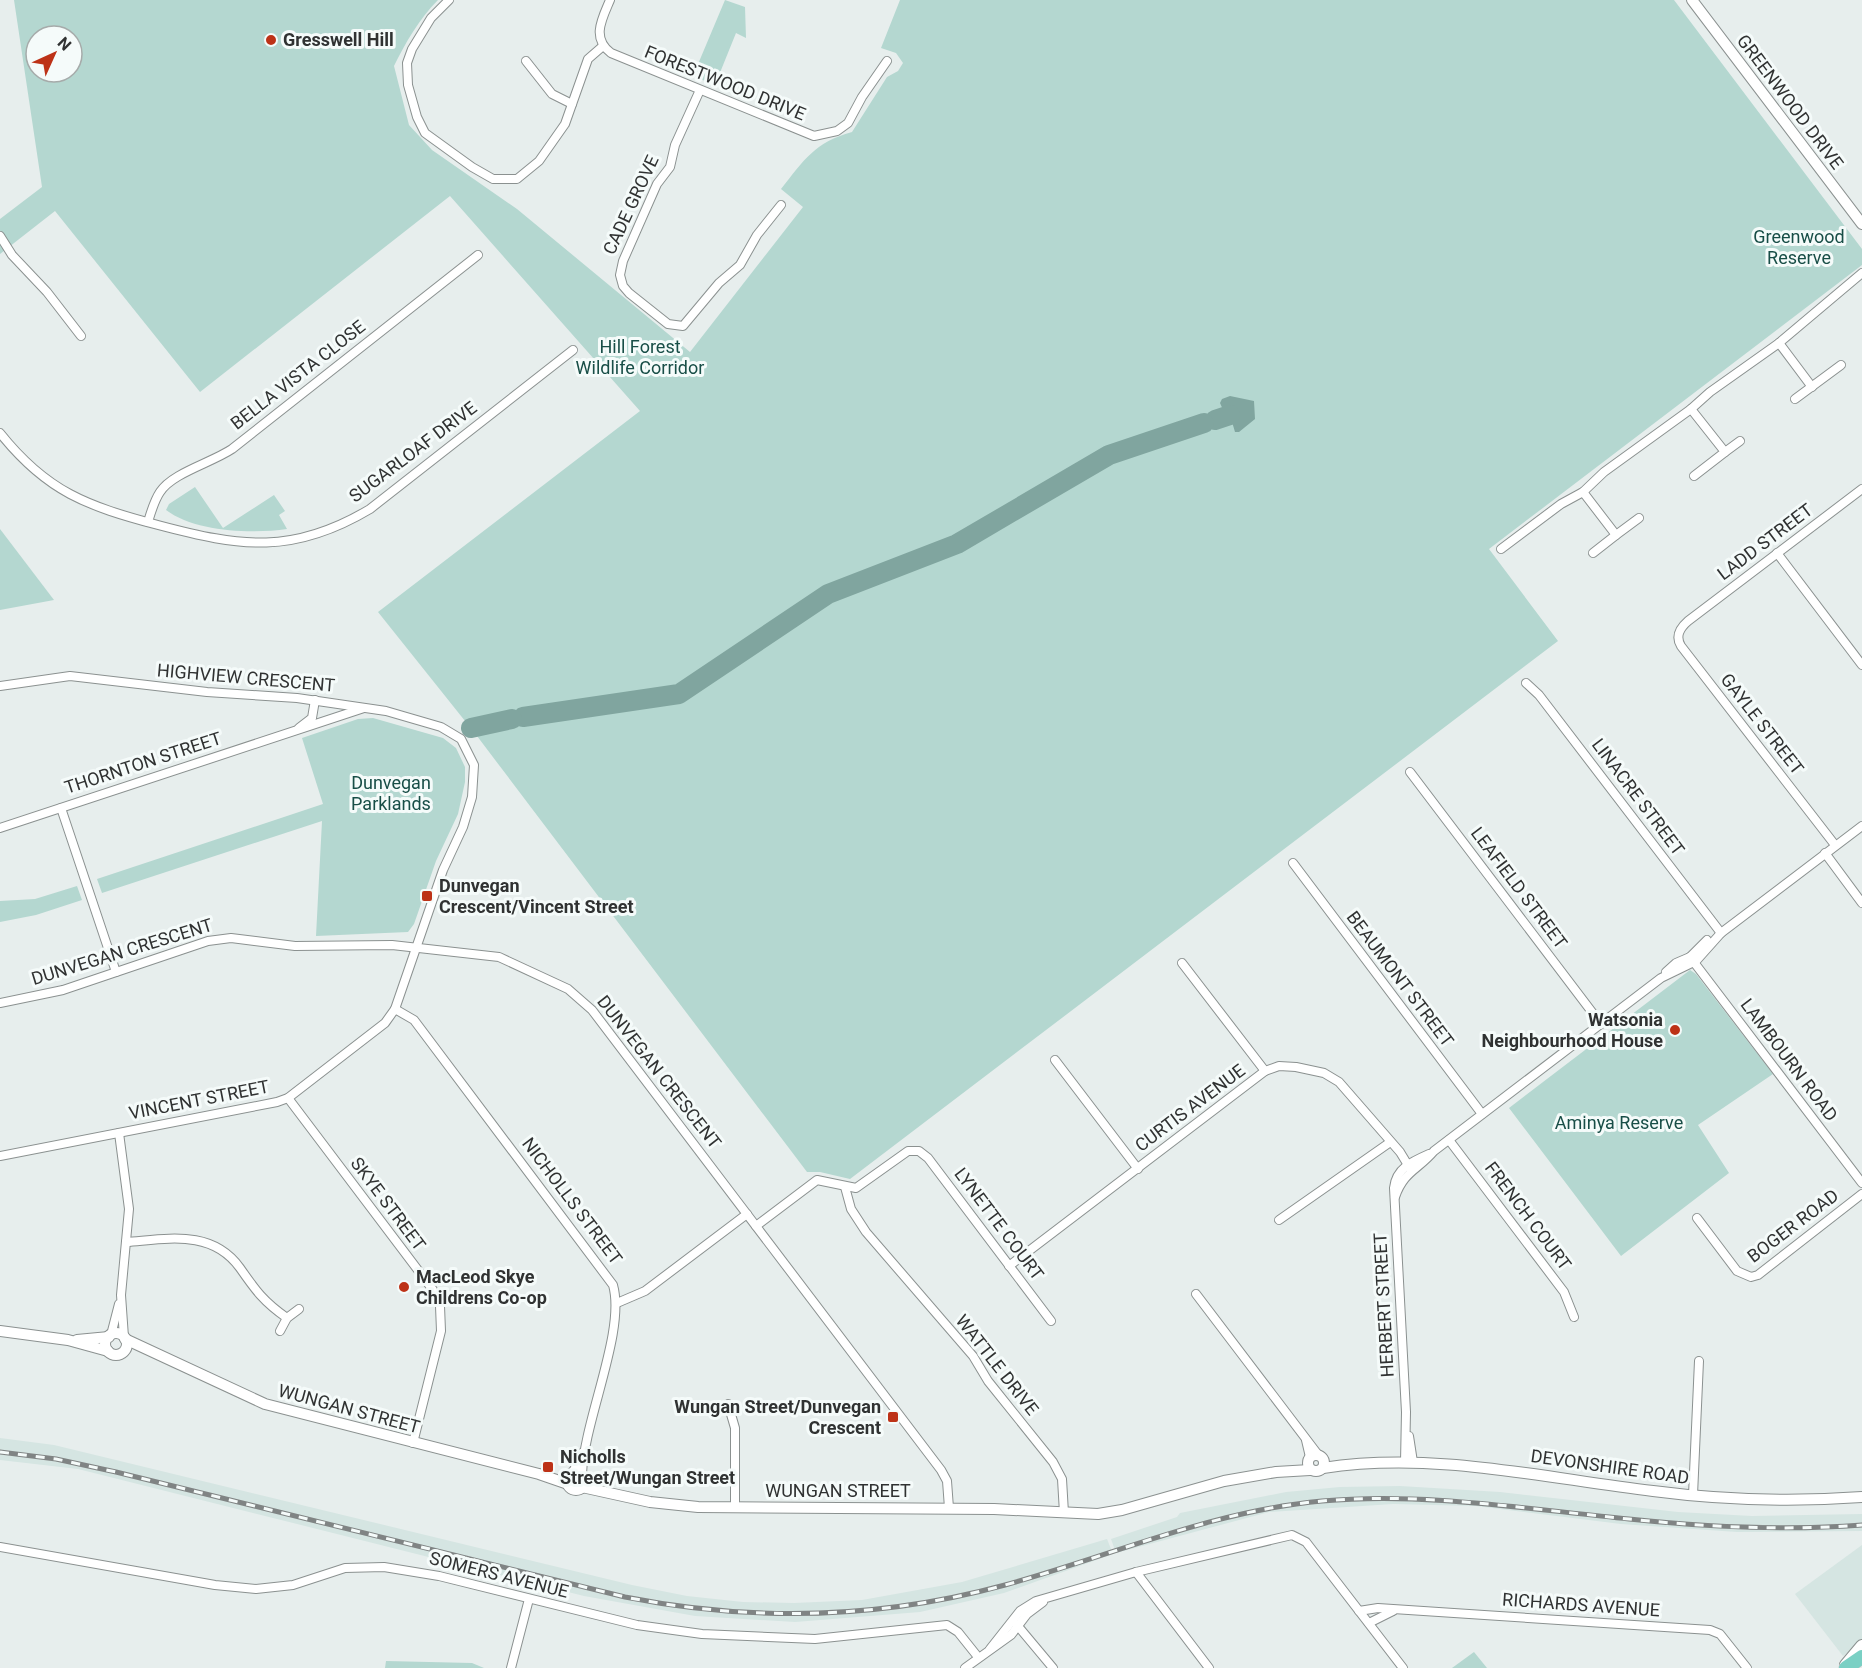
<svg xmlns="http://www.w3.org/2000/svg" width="1862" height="1668" viewBox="0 0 1862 1668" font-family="Roboto,sans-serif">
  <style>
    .built { fill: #d5e5e2 }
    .green { fill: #b4d7d0; fill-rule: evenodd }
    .water { fill: #80a59f }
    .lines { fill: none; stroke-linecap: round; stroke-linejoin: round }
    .river { stroke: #80a59f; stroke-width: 20 }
    .minor-casing { stroke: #8b9190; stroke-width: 10 }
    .tertiary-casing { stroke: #8b9190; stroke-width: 12 }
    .secondary-casing { stroke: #8b9190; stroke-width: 14 }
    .trunk-casing { stroke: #c9caca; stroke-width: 15 }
    .minor { stroke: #fff; stroke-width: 8 }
    .tertiary { stroke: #fff; stroke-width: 10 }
    .secondary { stroke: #fff; stroke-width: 12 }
    .trunk { stroke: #7ad0c4; stroke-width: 14 }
    .rail-casing { stroke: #808484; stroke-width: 5 }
    .rail { stroke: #f5fbfa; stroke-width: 3; stroke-dasharray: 9; stroke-linecap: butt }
    .poi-dot { fill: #bd3217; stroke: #f5fbfa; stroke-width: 2 }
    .labels { text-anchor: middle; stroke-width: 6; stroke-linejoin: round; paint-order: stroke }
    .poi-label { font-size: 18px; font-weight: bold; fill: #303232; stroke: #f5fbfa; text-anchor: start }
    .street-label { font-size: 18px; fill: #303232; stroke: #f5fbfa }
    .park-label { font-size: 18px; fill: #184e47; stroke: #f5fbfa }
  </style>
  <rect width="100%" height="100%" fill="#e7eeed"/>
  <!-- built -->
  <g class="built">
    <path d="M 0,1438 L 54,1445 L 632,1585 L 687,1596 L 743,1602 L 794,1603 L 862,1600 L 962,1582 L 1107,1539 L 1113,1554 L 1004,1593 L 920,1612 L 795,1622 L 695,1616 L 584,1596 L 78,1469 L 0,1460 Z"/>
    <path d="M 1400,1486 L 1500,1492 L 1678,1512 L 1752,1516 L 1862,1514 L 1862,1531 L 1737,1532 L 1621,1524 L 1476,1506 L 1393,1504 L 1269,1512 L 1116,1553 L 1111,1539 L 1177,1517 L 1180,1513 L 1286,1492 L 1340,1487 Z"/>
    <path d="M 1862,1545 L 1862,1641 L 1843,1656 L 1795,1594 Z"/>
  </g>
  <!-- green -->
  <g class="green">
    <path d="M 14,0 L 438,0 C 419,19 406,42 394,66 L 409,125 L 432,150 L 517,209 L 690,352 L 803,207 L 781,189 C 804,160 815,142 852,132 L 887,77 L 898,71 L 903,63 L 896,53 L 881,48 L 900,0 L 1674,0 L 1862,249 L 1862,265 L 1489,549 L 1558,641 L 850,1179 L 820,1172 L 807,1172 L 477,736 L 378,612 L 640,411 L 450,196 L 200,392 L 55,211 L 0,254 L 0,219 L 42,187 ZM 36,36 L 72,36 L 72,72 L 36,72 Z"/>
    <path d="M 725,0 L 745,7 L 746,38 L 736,33 L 715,85 L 693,76 Z"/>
    <path d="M 195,487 L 223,528 L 274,495 L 285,511 L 279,515 L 287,529 C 252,534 195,532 166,510 L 169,504 Z"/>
    <path d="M 0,529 L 54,600 L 0,610 Z"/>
    <path d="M 373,718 L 443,738 L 456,748 L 465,767 L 465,782 L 458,814 L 436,861 L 414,924 L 408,932 L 316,936 L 322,821 L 102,893 L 97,879 L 323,804 L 302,738 L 358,719 Z"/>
    <path d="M 77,886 L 82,900 L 36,915 L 0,922 L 0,901 L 35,899 Z"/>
    <path d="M 1690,970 L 1696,974 L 1773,1074 L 1698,1125 L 1729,1173 L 1621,1256 L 1509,1108 Z"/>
    <path d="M 1474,1652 L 1487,1668 L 1452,1668 Z"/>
    <path d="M 386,1661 L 472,1663 L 484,1668 L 385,1668 Z"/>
  </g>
  <!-- water -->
  <path class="water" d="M 1230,396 L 1254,401 L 1255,419 L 1239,432 L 1235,432 L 1230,415 L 1224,412 L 1220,403 L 1222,399 Z"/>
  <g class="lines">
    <!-- river -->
    <g class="river">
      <path d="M 1215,420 L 1230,415"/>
      <path d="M 523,717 L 679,694 L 828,594 L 957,544 L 1109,455 L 1204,423"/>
      <path d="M 471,728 L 512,719"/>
    </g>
    <defs>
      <g id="minor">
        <path d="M 449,0 L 431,18 L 412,49 L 407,63 L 408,85 L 417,117 L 425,133 L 472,167 L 493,179 L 517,179 L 539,161 L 565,124 L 588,59 L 603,46"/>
        <path d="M 610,0 C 602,19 591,38 611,53 L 814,136 L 837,131 L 848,123 L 862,97 L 887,61"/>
        <path d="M 526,61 L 552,94 L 572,104"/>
        <path d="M 700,90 L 675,145 L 670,167 L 657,184 L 623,261 L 620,275 L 623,286 L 629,293 L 668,324 L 683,326 L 719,283 L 740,265 L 757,235 L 781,205"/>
        <path d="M 0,236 L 12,255 L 47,292 L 81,336"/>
        <path d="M 1779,343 L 1812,387"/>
        <path d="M 1795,399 L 1841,365"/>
        <path d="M 1691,409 L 1725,452 L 1694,476"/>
        <path d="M 0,433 C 47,492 87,506 158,525 C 241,547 293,555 370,509 L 573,350"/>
        <path d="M 1725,452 L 1740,441"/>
        <path d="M 1583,492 L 1616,535 L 1639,518"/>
        <path d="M 148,522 C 151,512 154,501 160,492 C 172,473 211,463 232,449 L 478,255"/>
        <path d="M 1501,549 L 1561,504 L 1583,492 L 1604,472 L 1691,409 L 1710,392 L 1779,343 L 1862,273"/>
        <path d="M 1593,553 L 1616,535"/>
        <path d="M 1777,553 L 1862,665"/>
        <path d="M 1526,683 L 1539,695 L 1721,933"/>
        <path d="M 0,686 L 70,676 L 207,692 L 297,698 L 386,711 L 441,727 L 461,739 L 474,765 L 472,797 L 463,827 L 443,870 L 395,1009 L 385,1023 L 288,1098 L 277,1102 L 0,1156"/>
        <path d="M 299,728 L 312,718 L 315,700"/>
        <path d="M 1410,772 L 1601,1024"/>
        <path d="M 61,808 L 116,972"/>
        <path d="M 0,828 L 364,708"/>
        <path d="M 1835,845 L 1681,646 C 1675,636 1680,628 1688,621 L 1862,489"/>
        <path d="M 1825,853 L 1862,903"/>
        <path d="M 1293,863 L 1482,1114"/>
        <path d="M 1690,957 L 1862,1183"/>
        <path d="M 1182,963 L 1265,1071"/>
        <path d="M 1666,972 L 1676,963 L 1690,957 L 1707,940"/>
        <path d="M 0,1003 L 63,990 L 208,941 L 231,938 L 295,946 L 392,945 L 499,957 L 568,989 L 592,1010 L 941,1470 L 947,1481 L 949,1508"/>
        <path d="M 395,1009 L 414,1020 L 613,1285 C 626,1331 584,1420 582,1474"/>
        <path d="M 1055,1060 L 1138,1169"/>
        <path d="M 288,1098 L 433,1290 L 440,1306 L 441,1331 L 413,1443"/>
        <path d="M 119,1133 L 129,1209 L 121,1295 L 124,1337"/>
        <path d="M 1449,1140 L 1564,1292 L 1574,1317"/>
        <path d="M 845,1187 L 851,1209 L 866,1232 L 973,1356 L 988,1381 L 1053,1462 L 1062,1479 L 1064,1513"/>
        <path d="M 1395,1197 C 1404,1171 1418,1170 1434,1151 L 1661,978 L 1696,961 L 1721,933 L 1862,826"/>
        <path d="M 1697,1218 L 1737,1271 L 1751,1277 L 1758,1275 L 1862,1194"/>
        <path d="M 1279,1220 L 1389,1143"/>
        <path d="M 756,1226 L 817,1180 L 856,1188 L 908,1151 L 919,1151 L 928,1158 L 1051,1321"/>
        <path d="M 126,1242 C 168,1239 212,1229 240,1268 C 256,1291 264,1302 287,1318"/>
        <path d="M 1009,1266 L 1265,1071 L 1279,1066 L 1296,1067 L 1324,1073 L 1339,1082 L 1400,1152 L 1411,1170"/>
        <path d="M 1196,1294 L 1319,1456"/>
        <path d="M 617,1303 L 645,1291 L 747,1214"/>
        <path d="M 280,1331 L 287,1318 L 299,1309"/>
        <path d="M 111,1335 L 119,1304"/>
        <path d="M 728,1404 L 735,1428 L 735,1507"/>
        <path d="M 1409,1436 L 1413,1462"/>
        <path d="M 1306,1440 L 1310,1457"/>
        <path d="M 1405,1462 L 1406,1412 L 1394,1188 C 1396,1168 1413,1161 1429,1154"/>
        <path d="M 573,1472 L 582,1453"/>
        <path d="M 1693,1495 L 1699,1361"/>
        <path d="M 0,1547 L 215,1585 L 256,1589 L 293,1585 L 345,1568 L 384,1567 L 439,1576 L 637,1625 L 702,1634 L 815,1639 L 947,1625 L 958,1632 L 978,1657"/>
        <path d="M 1136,1572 L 1209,1668"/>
        <path d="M 1359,1611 L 1378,1608 L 1710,1630 L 1720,1634 L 1747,1668"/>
        <path d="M 1369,1623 L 1393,1611"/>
        <path d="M 1017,1625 L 1053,1668"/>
        <path d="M 990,1649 L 1020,1611 L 1036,1601 L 1136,1572 L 1292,1535 L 1306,1542 L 1403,1668"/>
        <path d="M 511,1668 L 529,1599"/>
        <path d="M 965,1668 L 1011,1635 L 1027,1614 L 1043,1602"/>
      </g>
      <g id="tertiary">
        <path d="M 1692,0 L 1862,224"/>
        <path d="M 0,1331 L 68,1340 L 108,1351"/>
        <circle cx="116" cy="1344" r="11"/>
        <path d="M 125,1339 L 265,1404 L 539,1474 L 568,1484"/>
        <path d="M 77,1340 L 109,1337"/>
        <circle cx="1316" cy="1463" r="8"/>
        <path d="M 1323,1468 C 1434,1451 1543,1478 1653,1491 C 1722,1500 1793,1502 1862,1497"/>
        <circle cx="576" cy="1481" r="9"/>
        <path d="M 582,1487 L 650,1502 L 698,1507 L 994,1509 L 1098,1514 L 1122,1510 L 1224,1481 L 1276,1472 L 1310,1470"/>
      </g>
      <path id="secondary" d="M 1846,1665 L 1862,1646"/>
      <path id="trunk" d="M 1846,1668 L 1862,1657"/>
    </defs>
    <!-- minor casing -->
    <use href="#minor" class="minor-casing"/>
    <!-- tertiary casing -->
    <use href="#tertiary" class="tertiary-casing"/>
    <!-- secondary casing -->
    <use href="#secondary" class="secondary-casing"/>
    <!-- trunk casing -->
    <use href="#trunk" class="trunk-casing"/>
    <!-- minor -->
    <use href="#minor" class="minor"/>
    <!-- tertiary -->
    <use href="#tertiary" class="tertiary"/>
    <!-- secondary -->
    <use href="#secondary" class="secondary"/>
    <!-- trunk -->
    <use href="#trunk" class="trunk"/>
    <defs>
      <path id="rail" d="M 0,1452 L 56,1459 L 116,1472 L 625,1597 C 752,1622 880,1619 1005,1585 C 1111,1556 1211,1511 1322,1501 C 1425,1492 1526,1509 1629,1519 C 1706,1527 1785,1531 1862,1525"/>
    </defs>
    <!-- rail casing -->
    <use href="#rail" class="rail-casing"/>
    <!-- rail -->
    <use href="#rail" class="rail"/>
  </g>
  <!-- markers -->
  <g class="poi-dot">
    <circle cx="271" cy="40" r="6"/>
    <rect x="421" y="890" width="12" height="12" rx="3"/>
    <circle cx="1675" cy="1030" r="6"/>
    <circle cx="404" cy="1287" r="6"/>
    <rect x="887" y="1411" width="12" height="12" rx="3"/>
    <rect x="542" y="1461" width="12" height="12" rx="3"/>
  </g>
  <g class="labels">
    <!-- poi labels -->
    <g class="poi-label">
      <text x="283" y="46">Gresswell Hill</text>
      <text x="439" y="892">Dunvegan<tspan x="439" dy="21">Crescent/Vincent Street</tspan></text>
      <text x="1663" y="1026" text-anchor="end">Watsonia<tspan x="1663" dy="21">Neighbourhood House</tspan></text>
      <text x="416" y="1283">MacLeod Skye<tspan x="416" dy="21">Childrens Co-op</tspan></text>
      <text x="881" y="1413" text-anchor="end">Wungan Street/Dunvegan<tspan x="881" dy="21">Crescent</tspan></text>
      <text x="560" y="1463">Nicholls<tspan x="560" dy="21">Street/Wungan Street</tspan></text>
    </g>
    <!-- street labels -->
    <g class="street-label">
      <text transform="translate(725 83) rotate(22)" y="6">FORESTWOOD DRIVE</text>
      <text transform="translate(1790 102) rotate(53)" y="6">GREENWOOD DRIVE</text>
      <text transform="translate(631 205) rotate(-65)" y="6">CADE GROVE</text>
      <text transform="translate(298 375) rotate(-38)" y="6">BELLA VISTA CLOSE</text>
      <text transform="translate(413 452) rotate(-37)" y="6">SUGARLOAF DRIVE</text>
      <text transform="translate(1765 542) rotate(-37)" y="6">LADD STREET</text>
      <text transform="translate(246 678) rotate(5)" y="6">HIGHVIEW CRESCENT</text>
      <text transform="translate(1762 724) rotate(52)" y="6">GAYLE STREET</text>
      <text transform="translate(143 763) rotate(-18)" y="6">THORNTON STREET</text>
      <text transform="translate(1638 797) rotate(53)" y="6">LINACRE STREET</text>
      <text transform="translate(1519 888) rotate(53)" y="6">LEAFIELD STREET</text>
      <text transform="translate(122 952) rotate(-17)" y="6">DUNVEGAN CRESCENT</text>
      <text transform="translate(1400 979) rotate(53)" y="6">BEAUMONT STREET</text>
      <text transform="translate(1789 1060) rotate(53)" y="6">LAMBOURN ROAD</text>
      <text transform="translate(659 1072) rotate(52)" y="6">DUNVEGAN CRESCENT</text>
      <text transform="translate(199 1100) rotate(-11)" y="6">VINCENT STREET</text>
      <text transform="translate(1190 1108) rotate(-37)" y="6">CURTIS AVENUE</text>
      <text transform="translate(572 1201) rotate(53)" y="6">NICHOLLS STREET</text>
      <text transform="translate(388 1204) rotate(53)" y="6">SKYE STREET</text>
      <text transform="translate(1528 1216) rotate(53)" y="6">FRENCH COURT</text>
      <text transform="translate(999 1224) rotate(53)" y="6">LYNETTE COURT</text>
      <text transform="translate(1793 1226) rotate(-37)" y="6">BOGER ROAD</text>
      <text transform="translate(1384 1305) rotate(-93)" y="6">HERBERT STREET</text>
      <text transform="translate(997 1365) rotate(52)" y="6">WATTLE DRIVE</text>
      <text transform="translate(349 1409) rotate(15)" y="6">WUNGAN STREET</text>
      <text transform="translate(1610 1467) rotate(8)" y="6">DEVONSHIRE ROAD</text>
      <text x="838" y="1497">WUNGAN STREET</text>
      <text transform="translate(499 1575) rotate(14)" y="6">SOMERS AVENUE</text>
      <text transform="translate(1581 1605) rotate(4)" y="6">RICHARDS AVENUE</text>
    </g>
    <!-- park labels -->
    <g class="park-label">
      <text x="1799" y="243">Greenwood<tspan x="1799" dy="21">Reserve</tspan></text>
      <text x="640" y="353">Hill Forest<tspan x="640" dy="21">Wildlife Corridor</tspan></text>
      <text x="391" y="789">Dunvegan<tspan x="391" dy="21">Parklands</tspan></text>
      <text x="1619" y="1129">Aminya Reserve</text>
    </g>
  </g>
  <!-- north arrow -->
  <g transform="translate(54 54) rotate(45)"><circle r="28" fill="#f5fbfa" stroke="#a6abaa" stroke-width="1.5"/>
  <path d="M0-4.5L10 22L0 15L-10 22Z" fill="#bd3217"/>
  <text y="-9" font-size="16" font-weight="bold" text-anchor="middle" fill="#303232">N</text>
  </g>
</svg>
